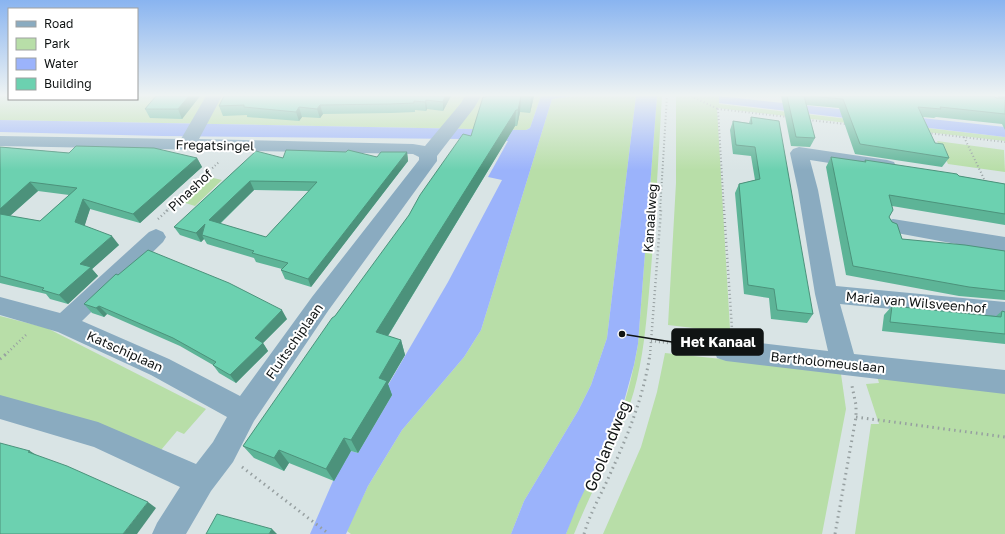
<svg xmlns="http://www.w3.org/2000/svg" width="1005" height="534" viewBox="0 0 1005 534" font-family="'Golos Text',sans-serif">
  <style>
    .green { fill: #b8dea8 }
    .water { fill: #9bb3fb }
    .lines { fill: none; stroke-linecap: round; stroke-linejoin: round }
    .path-far2 { stroke: #969fa0; stroke-width: 2; stroke-dasharray: 1 2.5; stroke-linecap: butt }
    .path-far1 { stroke: #969fa0; stroke-width: 2.5; stroke-dasharray: 1 3; stroke-linecap: butt }
    .path { stroke: #969fa0; stroke-width: 3; stroke-dasharray: 1.5 4; stroke-linecap: butt }
    .minor { fill: #8aabc0; fill-rule: evenodd }
    .wall { fill: #5db497; fill-rule: evenodd }
    .shaded-wall { fill: #4c927b }
    .building { fill: #6cd1b0; stroke: #4c927b; fill-rule: evenodd }
    .labels { text-anchor: middle; stroke-width: 4; stroke-linejoin: round; paint-order: stroke }
    .street-label { font-size: 13px; fill: #101414; stroke: #fff }
    .near-street-label { font-size: 16px; fill: #101414; stroke: #fff }
    .leader { fill: none; stroke: #101414; stroke-width: 1.5 }
    .callout-dot { fill: #101414; stroke: #fff; stroke-width: 1.5 }
    .callout { fill: #101414; stroke: #101414; stroke-width: 1.5 }
    .callout-label { font-size: 14px; text-anchor: middle; font-weight: bold; fill: #fff }
  </style>
  <rect width="100%" height="100%" fill="#d9e4e5"/>
  <!-- green -->
  <g class="green">
    <path d="M 0,96 L 9,96 L 9,99 L 137,99 L 137,96 L 541,96 L 530,128 L 526,130 L 0,120 Z"/>
    <path d="M 573,96 L 636,96 L 607,338 L 591,385 L 578,411 L 524,501 L 511,534 L 351,534 L 347,531 L 348,528 L 368,486 L 402,430 L 464,357 L 481,330 L 552,99 Z"/>
    <path d="M 657,96 L 662,96 C 658,161 655,227 649,292 C 646,326 643,359 634,391 C 620,441 593,486 574,534 L 566,534 C 579,493 604,456 620,416 C 628,393 634,368 638,344 Z"/>
    <path d="M 676,96 L 719,96 L 719,104 L 1005,137 L 1005,141 L 717,108 L 730,329 L 719,331 L 668,325 L 676,183 Z"/>
    <path d="M 937,141 L 1004,150 L 1005,172 L 948,164 Z"/>
    <path d="M 209,177 L 222,180 L 195,206 L 182,202 Z"/>
    <path d="M 0,316 L 47,328 L 206,409 L 184,434 L 177,431 L 161,450 L 0,398 Z"/>
    <path d="M 665,353 L 835,371 L 841,374 L 846,409 L 822,534 L 603,534 L 641,447 L 657,392 Z"/>
    <path d="M 877,376 L 1005,391 L 1005,534 L 855,534 L 871,424 L 879,424 L 866,384 L 879,383 Z"/>
  </g>
  <!-- water -->
  <g class="water">
    <path d="M 541,96 L 573,96 L 552,99 L 481,330 L 464,357 L 402,430 L 368,486 L 346,534 L 310,534 L 333,481 L 351,451 L 358,453 L 392,395 L 384,392 L 448,282 L 502,180 L 488,177 L 508,141 L 465,139 L 162,136 L 0,132 L 0,120 L 526,130 L 530,128 Z"/>
    <path d="M 636,96 L 657,96 L 638,344 L 634,365 L 620,416 L 578,504 L 566,534 L 511,534 L 524,501 L 578,411 L 591,385 L 607,338 Z"/>
    <path d="M 719,96 L 1005,127 L 1005,137 L 719,103 Z"/>
  </g>
  <g class="lines">
    <!-- path-far2 -->
    <g class="path-far2">
      <path d="M 691,96 L 718,109"/>
      <path d="M 809,120 L 845,124"/>
      <path d="M 928,133 L 1005,142"/>
      <path d="M 964,137 L 985,181"/>
      <path d="M 166,211 L 219,162"/>
      <path d="M 660,211 L 667,96"/>
      <path d="M 724,211 L 718,109 L 788,117"/>
    </g>
    <!-- path-far1 -->
    <g class="path-far1">
      <path d="M 724,210 L 732,329"/>
      <path d="M 158,219 L 168,210"/>
      <path d="M 651,341 L 704,347"/>
      <path d="M 5,355 L 27,334"/>
      <path d="M 650,355 L 661,210"/>
    </g>
    <!-- path -->
    <g class="path">
      <path d="M 0,359 L 6,354"/>
      <path d="M 856,417 L 1005,437"/>
      <path d="M 242,467 L 329,534"/>
      <path d="M 584,534 C 590,513 602,493 611,472 C 628,435 644,395 650,354"/>
      <path d="M 835,534 L 856,417 L 856,405 L 852,386"/>
    </g>
    <!-- minor -->
    <g class="minor">
      <path d="M 206,96 L 222,96 L 199,139 L 413,144 L 425,146 L 461,103 L 465,96 L 481,96 L 474,108 L 437,156 L 437,161 L 434,165 L 328,311 L 254,421 L 233,462 L 211,491 L 186,534 L 152,534 L 157,523 L 180,487 L 94,447 L 0,419 L 0,395 L 98,422 L 196,464 L 213,442 L 227,417 L 151,375 L 58,332 L 0,315 L 0,297 L 60,313 L 149,232 L 156,229 L 163,232 L 166,237 L 163,242 L 82,321 L 169,359 L 240,396 L 312,297 L 419,160 L 419,157 L 413,154 L 0,146 L 0,136 L 181,139 Z"/>
      <path d="M 799,147 L 887,160 L 894,162 L 896,166 L 894,170 L 887,172 L 810,160 L 818,190 L 836,286 L 1005,302 L 1005,320 L 840,304 L 854,354 L 1005,370 L 1005,394 L 726,361 L 717,358 L 714,350 L 717,342 L 726,339 L 828,351 L 815,294 L 798,190 L 790,153 L 793,149 Z"/>
      <path d="M 893,219 L 1005,237 L 1005,253 L 886,231 L 883,226 L 886,221 Z"/>
    </g>
  </g>
  <!-- wall -->
  <g class="wall">
    <path d="M 156,96 L 200,96 L 182,119 L 150,118 L 145,109 Z"/>
    <path d="M 224,96 L 451,96 L 443,111 L 427,109 L 426,111 L 415,110 L 415,112 L 391,113 L 323,114 L 320,118 L 302,117 L 299,121 L 247,117 L 247,115 L 223,116 L 219,106 Z"/>
    <path d="M 486,96 L 534,96 L 530,113 L 520,112 L 517,126 L 515,126 L 388,336 L 401,340 L 405,355 L 388,384 L 392,395 L 358,453 L 351,451 L 334,481 L 289,463 L 284,471 L 254,458 L 243,446 L 335,316 L 471,136 Z"/>
    <path d="M 781,96 L 993,96 L 997,98 L 999,98 L 997,96 L 1005,96 L 1005,130 L 1002,124 L 936,117 L 934,118 L 923,117 L 935,143 L 949,158 L 942,167 L 855,154 L 839,108 L 806,105 L 815,138 L 810,147 L 791,146 Z"/>
    <path d="M 751,117 L 813,314 L 807,323 L 771,319 L 769,298 L 744,294 L 735,193 L 739,184 L 755,180 L 751,156 L 733,154 L 730,130 L 733,121 L 749,123 Z"/>
    <path d="M 0,147 L 69,153 L 197,158 L 202,167 L 140,223 L 90,209 L 84,226 L 119,245 L 92,269 L 98,276 L 68,304 L 50,299 L 46,294 L 0,283 ZM 38,191 L 69,195 L 40,221 L 10,216 Z"/>
    <path d="M 407,152 L 408,161 L 311,287 L 285,279 L 281,270 L 282,269 L 256,262 L 254,258 L 207,244 L 204,239 L 201,242 L 180,235 L 174,227 L 283,158 L 377,157 ZM 254,190 L 309,191 L 266,237 L 220,224 Z"/>
    <path d="M 831,157 L 864,162 L 865,160 L 959,176 L 1005,184 L 1005,225 L 892,206 L 889,217 L 902,239 L 1005,251 L 1005,300 L 959,296 L 846,275 L 826,167 Z"/>
    <path d="M 84,304 L 287,319 L 263,343 L 268,351 L 236,383 L 219,373 L 213,365 L 180,346 L 107,314 L 104,317 L 92,313 Z"/>
    <path d="M 892,306 L 996,316 L 1002,311 L 1005,312 L 1005,344 L 882,331 L 884,315 Z"/>
  </g>
  <!-- shaded-wall -->
  <g class="shaded-wall">
    <path d="M 189,96 L 200,96 L 182,119 L 178,109 Z"/>
    <path d="M 445,96 L 451,96 L 443,111 L 443,102 Z"/>
    <path d="M 521,96 L 520,112 L 517,126 L 518,110 Z"/>
    <path d="M 531,96 L 534,96 L 530,113 Z"/>
    <path d="M 426,100 L 427,109 L 426,111 L 425,102 Z"/>
    <path d="M 320,105 L 323,114 L 320,118 L 317,109 Z"/>
    <path d="M 299,107 L 302,117 L 299,121 L 296,112 Z"/>
    <path d="M 516,110 L 515,126 L 381,347 L 376,332 Z"/>
    <path d="M 407,152 L 408,161 L 311,287 L 308,279 Z"/>
    <path d="M 197,158 L 202,167 L 140,223 L 133,214 Z"/>
    <path d="M 250,181 L 254,190 L 214,229 L 209,220 Z"/>
    <path d="M 30,182 L 38,191 L 3,222 L 0,219 L 0,209 Z"/>
    <path d="M 83,199 L 90,209 L 83,231 L 75,222 Z"/>
    <path d="M 205,224 L 202,235 L 204,239 L 201,242 L 196,233 Z"/>
    <path d="M 112,236 L 119,245 L 92,269 L 98,276 L 68,304 L 59,295 L 80,264 Z"/>
    <path d="M 99,306 L 107,314 L 104,317 L 96,308 Z"/>
    <path d="M 282,310 L 287,319 L 263,343 L 268,351 L 236,383 L 230,375 L 255,338 Z"/>
    <path d="M 401,340 L 405,355 L 388,384 L 392,395 L 358,453 L 351,440 L 379,378 Z"/>
    <path d="M 344,438 L 351,451 L 334,481 L 326,469 Z"/>
    <path d="M 279,450 L 289,463 L 284,471 L 274,458 Z"/>
    <path d="M 30,451 L 41,458 L 28,452 Z"/>
    <path d="M 148,502 L 156,508 L 137,534 L 123,534 Z"/>
    <path d="M 272,529 L 277,534 L 269,534 Z"/>
  </g>
  <!-- building -->
  <g class="building">
    <path d="M 156,96 L 189,96 L 178,109 L 145,109 Z"/>
    <path d="M 224,96 L 445,96 L 443,102 L 426,100 L 425,102 L 414,101 L 414,103 L 390,104 L 320,105 L 317,109 L 299,107 L 296,112 L 244,107 L 244,105 L 219,106 Z"/>
    <path d="M 486,96 L 531,96 L 531,97 L 521,96 L 518,110 L 516,110 L 376,332 L 401,340 L 379,378 L 387,381 L 351,440 L 344,438 L 326,469 L 279,450 L 274,458 L 243,446 L 332,318 L 335,316 L 409,215 L 420,195 L 463,134 L 471,136 L 483,97 L 486,97 Z"/>
    <path d="M 787,96 L 804,96 L 815,138 L 796,137 Z"/>
    <path d="M 810,96 L 993,96 L 997,98 L 1003,98 L 1005,97 L 1005,114 L 940,107 L 941,109 L 918,107 L 935,143 L 943,144 L 949,158 L 860,144 L 843,99 Z"/>
    <path d="M 751,117 L 779,121 L 813,314 L 777,310 L 774,289 L 748,285 L 739,184 L 760,179 L 755,147 L 736,145 L 733,121 L 752,124 Z"/>
    <path d="M 76,146 L 154,148 L 197,158 L 133,214 L 83,199 L 75,222 L 112,236 L 80,264 L 91,267 L 59,295 L 42,290 L 44,288 L 0,276 L 0,214 L 40,221 L 77,188 L 30,182 L 0,209 L 0,147 L 69,153 Z"/>
    <path d="M 286,150 L 346,152 L 348,150 L 377,157 L 381,152 L 407,152 L 308,279 L 281,270 L 288,263 L 252,253 L 254,251 L 202,235 L 205,224 L 196,233 L 174,227 L 256,151 L 283,158 ZM 250,181 L 317,182 L 266,237 L 209,220 Z"/>
    <path d="M 831,157 L 866,162 L 865,160 L 957,174 L 959,176 L 1005,184 L 1005,214 L 889,195 L 893,210 L 889,217 L 892,222 L 897,224 L 902,239 L 965,245 L 1005,251 L 1005,291 L 969,287 L 853,266 Z"/>
    <path d="M 148,250 L 229,283 L 282,310 L 255,338 L 263,343 L 230,375 L 213,365 L 216,362 L 173,338 L 99,306 L 96,308 L 84,304 L 116,274 L 118,275 Z"/>
    <path d="M 892,306 L 1001,317 L 1002,311 L 1005,312 L 1005,334 L 890,322 Z"/>
    <path d="M 0,443 L 30,451 L 28,452 L 67,466 L 148,502 L 123,534 L 0,534 Z"/>
    <path d="M 217,514 L 272,529 L 269,534 L 206,534 Z"/>
  </g>
  <!-- sky -->
  <linearGradient id="sky" x2="0" y2="1"><stop stop-color="#89b4f0"/><stop offset="0.56" stop-color="#eef3f3"/><stop offset="1" stop-color="#eef3f3" stop-opacity="0"/></linearGradient>
  <rect width="1005" height="170" fill="url(#sky)"/>
  <g class="labels">
    <!-- street labels -->
    <g class="street-label">
      <text transform="translate(215 145) rotate(1)" y="5">Fregatsingel</text>
      <text transform="translate(190 190) rotate(-43)" y="5">Pinashof</text>
      <text transform="translate(650 218) rotate(-86)" y="5">Kanaalweg</text>
      <text transform="translate(916 302) rotate(5)" y="5">Maria van Wilsveenhof</text>
      <text transform="translate(294 341) rotate(-55)" y="5">Fluitschiplaan</text>
      <text transform="translate(125 351) rotate(24)" y="5">Katschiplaan</text>
      <text transform="translate(828 362) rotate(6)" y="5">Bartholomeuslaan</text>
    </g>
    <!-- near-street labels -->
    <g class="near-street-label">
      <text transform="translate(607 446) rotate(-68)" y="6">Goolandweg</text>
    </g>
  </g>
  <!-- callouts -->
  <path class="leader" d="M622 334L672 342"/>
  <circle class="callout-dot" cx="622" cy="334" r="4"/>
  <rect class="callout" x="672" y="329" width="91" height="26" rx="4"/>
  <g class="callout-label">
    <text x="718" y="347">Het Kanaal</text>
  </g>
  <!-- legend -->
  <rect x="8" y="8" width="130" height="92" fill="#ffffff" stroke="#9fa1a1"/>
  <rect x="16" y="21" width="20" height="6" fill="#8aabc0" stroke="#9fa1a1"/>
  <text x="44" y="28" font-size="12" fill="#101414">Road</text>
  <rect x="16" y="38" width="20" height="12" fill="#b8dea8" stroke="#9fa1a1"/>
  <text x="44" y="48" font-size="12" fill="#101414">Park</text>
  <rect x="16" y="58" width="20" height="12" fill="#9bb3fb" stroke="#9fa1a1"/>
  <text x="44" y="68" font-size="12" fill="#101414">Water</text>
  <rect x="16" y="78" width="20" height="12" fill="#6cd1b0" stroke="#9fa1a1"/>
  <text x="44" y="88" font-size="12" fill="#101414">Building</text>
</svg>
